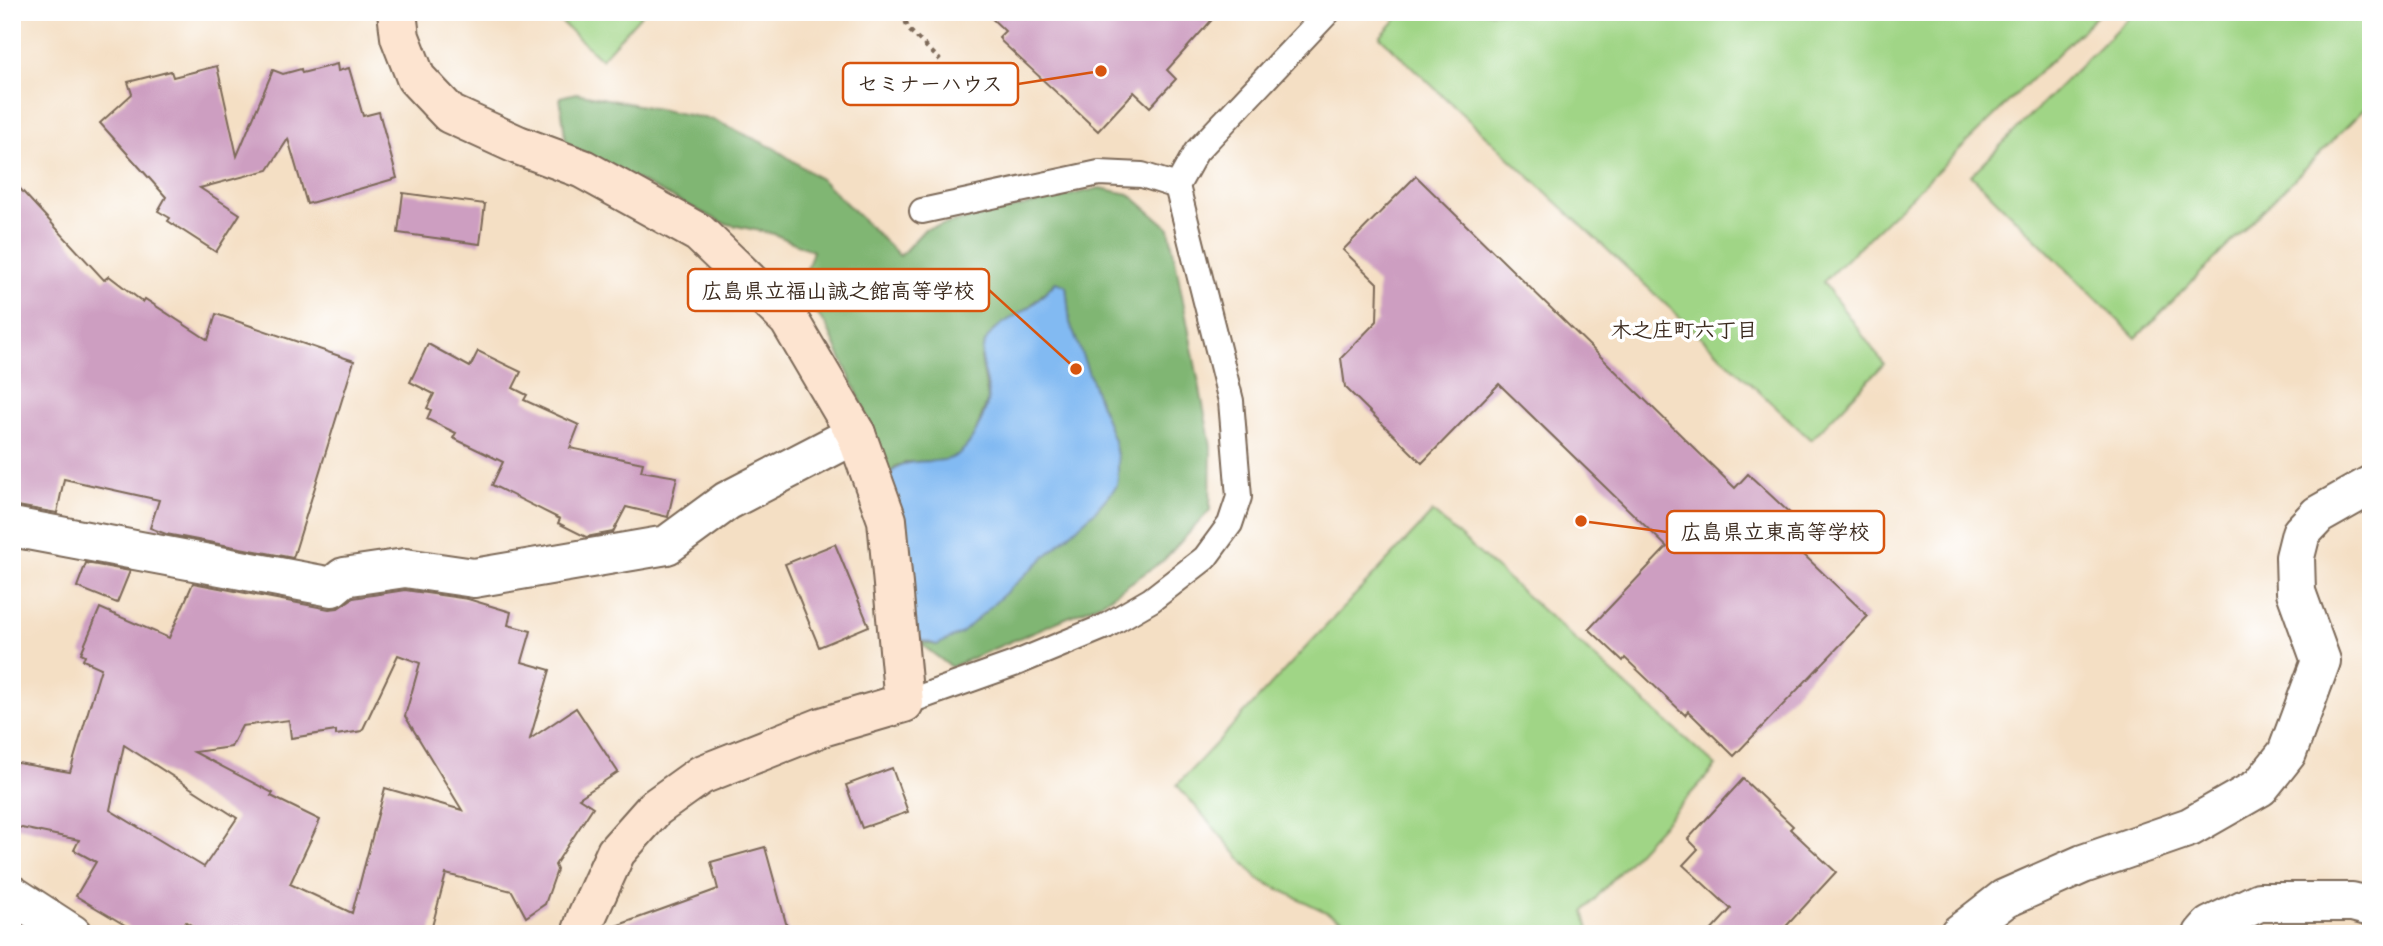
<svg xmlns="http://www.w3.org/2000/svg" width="2383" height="946" viewBox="0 0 2383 946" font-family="Mali,'Klee One',sans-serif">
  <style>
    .green { fill: #a0d586; stroke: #6e8052; stroke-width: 2 }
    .forest { fill: #80b673; stroke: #5e7048; stroke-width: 2 }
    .water { fill: #82baf2; stroke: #5e7288; stroke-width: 2 }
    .building { fill: #cd9ec1; fill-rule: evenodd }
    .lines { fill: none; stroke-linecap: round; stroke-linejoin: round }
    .lane-casing { stroke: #7c6958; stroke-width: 28 }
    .street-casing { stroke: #7c6958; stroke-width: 42 }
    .secondary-casing { stroke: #7c6958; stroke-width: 42 }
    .path { stroke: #7c6958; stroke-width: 4.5; stroke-dasharray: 5 5; stroke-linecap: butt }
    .lane { stroke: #fff; stroke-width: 24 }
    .street { stroke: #fff; stroke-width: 38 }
    .secondary { stroke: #fde4d0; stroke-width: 38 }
    .labels { text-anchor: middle; stroke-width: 7; stroke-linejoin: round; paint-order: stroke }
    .neighbourhood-label { font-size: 21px; font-weight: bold; fill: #3b2a1e; stroke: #fff }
    .leader { fill: none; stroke: #d7540e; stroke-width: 2.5 }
    .callout-dot { fill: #d7540e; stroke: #fff; stroke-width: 2.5 }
    .callout { fill: #fff; stroke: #d7540e; stroke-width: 2.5 }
    .callout-label { font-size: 21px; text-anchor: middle; font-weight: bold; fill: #3b2a1e }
  </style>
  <rect width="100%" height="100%" fill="#fff"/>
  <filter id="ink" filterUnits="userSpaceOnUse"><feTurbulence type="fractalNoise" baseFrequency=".0143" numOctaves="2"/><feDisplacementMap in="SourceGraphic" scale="14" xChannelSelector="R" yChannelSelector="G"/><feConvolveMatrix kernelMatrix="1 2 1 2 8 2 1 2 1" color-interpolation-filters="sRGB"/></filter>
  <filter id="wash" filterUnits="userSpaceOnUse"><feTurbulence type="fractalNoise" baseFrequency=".00686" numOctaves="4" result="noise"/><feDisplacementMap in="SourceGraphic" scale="28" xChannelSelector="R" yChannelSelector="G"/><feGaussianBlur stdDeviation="1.57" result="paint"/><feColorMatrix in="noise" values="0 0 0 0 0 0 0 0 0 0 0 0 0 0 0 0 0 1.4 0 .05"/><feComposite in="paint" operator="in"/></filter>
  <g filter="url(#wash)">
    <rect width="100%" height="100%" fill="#f4dfc4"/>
    <!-- green -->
    <g class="green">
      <path d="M 550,12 L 644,12 L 601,59 Z"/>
      <path d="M 1403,12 L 2101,12 L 1823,282 L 1884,364 L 1811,440 L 1380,37 Z"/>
      <path d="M 2134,12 L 2371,12 L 2371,102 L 2136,338 L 1971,175 Z"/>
      <path d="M 1433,512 L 1716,766 L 1584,911 L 1590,934 L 1371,934 L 1258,879 L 1177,785 Z"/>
    </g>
    <!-- forest -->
    <path class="forest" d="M 576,93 L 714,120 L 774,148 L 823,181 L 900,256 L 925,229 L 1100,188 L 1129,194 L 1169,228 L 1211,446 L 1210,510 L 1164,560 L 1101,603 L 951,667 L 918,642 L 937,645 L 1118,461 L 1114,441 L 1070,323 L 1066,286 L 1056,282 L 1029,307 L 994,330 L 981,357 L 988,399 L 974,436 L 965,450 L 950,461 L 908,462 L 896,466 L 888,476 L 859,397 L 826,325 L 799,292 L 813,251 L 774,234 L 723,223 L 566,144 L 560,97 Z"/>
    <!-- water -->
    <path class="water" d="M 1056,282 L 1066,286 L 1070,323 L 1114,441 L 1118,461 L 1118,480 L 1116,487 L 1095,511 L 962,633 L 937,645 L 917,639 L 897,502 L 888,476 C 911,448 943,474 965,448 C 974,439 986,412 988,399 C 991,380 975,361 986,341 C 994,325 1014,318 1028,308 C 1038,301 1047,291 1056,282 Z"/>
    <g id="blocks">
      <!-- building -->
      <g class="building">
        <path d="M 985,12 L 1219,12 L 1167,70 L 1176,79 L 1150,107 L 1134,92 L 1098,131 L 1001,41 L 999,37 L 1005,31 Z"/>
        <path d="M 337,64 L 338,71 L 349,68 L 363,116 L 379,112 L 397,178 L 307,204 L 288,139 L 268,170 L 200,188 L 240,214 L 216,252 L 168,221 L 170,218 L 158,211 L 166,197 L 100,123 L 132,94 L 128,82 L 171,71 L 173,77 L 217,66 L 237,156 L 273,70 L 283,74 L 301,69 L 302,73 Z"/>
        <path d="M 1416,176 L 1735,488 L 1748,474 L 1793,516 L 1779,531 L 1868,616 L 1734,756 L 1688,711 L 1685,715 L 1625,658 L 1623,661 L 1589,629 L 1667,547 L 1499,384 L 1422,463 L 1345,387 L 1341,358 L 1377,321 L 1378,284 L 1343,250 Z"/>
        <path d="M 12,180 L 104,280 L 109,276 L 143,302 L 145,299 L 208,340 L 216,314 L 354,361 L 293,558 L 166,534 L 150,528 L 159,500 L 64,479 L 57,513 L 12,505 Z"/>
        <path d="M 403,193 L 485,204 L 480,244 L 398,233 Z"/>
        <path d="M 428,344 L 470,367 L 478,351 L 521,372 L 513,388 L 527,395 L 524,400 L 579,425 L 570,448 L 643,463 L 641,471 L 677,477 L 668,517 L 626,507 L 613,532 L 586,537 L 558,523 L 560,519 L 492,485 L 503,462 L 453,438 L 456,433 L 427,419 L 431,410 L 427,408 L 434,394 L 410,382 Z"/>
        <path d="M 835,544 L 869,626 L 819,647 L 785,564 Z"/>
        <path d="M 86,563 L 130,571 L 117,603 L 77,587 Z"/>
        <path d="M 193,583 L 329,609 L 338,608 L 353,598 L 405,590 L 468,599 L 511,612 L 508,625 L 531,631 L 522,662 L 550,670 L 530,739 L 576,708 L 618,772 L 579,798 L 593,807 L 555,865 L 557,870 L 545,904 L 526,917 L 512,891 L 446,874 L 430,934 L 206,934 L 186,922 L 179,934 L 140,934 L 76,896 L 96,862 L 74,850 L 79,840 L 12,826 L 12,762 L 70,772 L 101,668 L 83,660 L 85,655 L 81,653 L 100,608 L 169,638 ZM 398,655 L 420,663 L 405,716 L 462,810 L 385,788 L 352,913 L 290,884 L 320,820 L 271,796 L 273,793 L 194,752 L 231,747 L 242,726 L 289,720 L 291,738 L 336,731 L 336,735 L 362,731 ZM 124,745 L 237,818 L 204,867 L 110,810 Z"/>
        <path d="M 892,768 L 908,812 L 862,828 L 846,785 Z"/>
        <path d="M 1743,779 L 1793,826 L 1790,829 L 1836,872 L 1779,934 L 1708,934 L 1731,909 L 1683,865 L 1698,849 L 1688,839 Z"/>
        <path d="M 765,847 L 789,934 L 606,934 L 605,930 L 718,889 L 711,862 Z"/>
      </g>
    </g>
  </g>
  <g filter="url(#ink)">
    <use href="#blocks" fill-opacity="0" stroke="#7c6958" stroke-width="2"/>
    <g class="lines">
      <defs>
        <g id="lane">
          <path d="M 922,211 L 1099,173 L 1142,175 L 1177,186"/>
          <path d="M 904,703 L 1014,664 L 1106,626 L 1151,600 L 1205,558 L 1230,524 L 1239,497 L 1231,401 L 1177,186 L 1196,152 L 1328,12"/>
        </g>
        <g id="street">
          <path d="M 12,527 L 332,587 L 344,577 L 405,568 L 474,578 L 667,545 L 727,501 L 856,434"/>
          <path d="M 12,895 L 72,934"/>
          <path d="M 1959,934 L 2004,899 L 2083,864 L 2190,827 L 2260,787 L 2287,753 L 2321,661 L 2296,592 L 2295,557 L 2301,533 L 2318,515 L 2371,485"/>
          <path d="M 2203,934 L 2210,926 L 2259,902 L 2352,902 L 2371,907"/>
        </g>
        <path id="secondary" d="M 397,12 L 400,37 L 416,78 L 450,114 L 518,145 L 583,169 L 699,233 L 789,320 L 856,434 L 887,520 L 904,703 L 822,727 L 701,775 L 655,808 L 616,852 L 587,916 L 581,934"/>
      </defs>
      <!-- lane casing -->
      <use href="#lane" class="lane-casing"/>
      <!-- street casing -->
      <use href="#street" class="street-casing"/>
      <!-- secondary casing -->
      <use href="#secondary" class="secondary-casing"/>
      <!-- path -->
      <path class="path" d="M 902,12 L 909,30 L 940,60"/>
      <!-- lane -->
      <use href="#lane" class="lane"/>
      <!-- street -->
      <use href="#street" class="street"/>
      <!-- secondary -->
      <use href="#secondary" class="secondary"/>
    </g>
  </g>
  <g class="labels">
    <!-- neighbourhood labels -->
    <g class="neighbourhood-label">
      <text x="1684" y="337">木之庄町六丁目</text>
    </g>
  </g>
  <!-- callouts -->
  <path class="leader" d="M1101 71L1018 84M1076 369L989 290M1581 521L1667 532"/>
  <g class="callout-dot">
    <circle cx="1101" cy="71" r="7"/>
    <circle cx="1076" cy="369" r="7"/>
    <circle cx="1581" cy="521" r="7"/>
  </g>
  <g class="callout">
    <rect x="843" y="63" width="175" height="42" rx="7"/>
    <rect x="688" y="269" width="301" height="42" rx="7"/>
    <rect x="1667" y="511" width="217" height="42" rx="7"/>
  </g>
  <g class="callout-label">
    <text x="930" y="91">セミナーハウス</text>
    <text x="838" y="298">広島県立福山誠之館高等学校</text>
    <text x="1775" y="539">広島県立東高等学校</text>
  </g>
  <!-- margin -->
  <rect width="2383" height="946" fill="none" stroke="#fff" stroke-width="42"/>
</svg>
